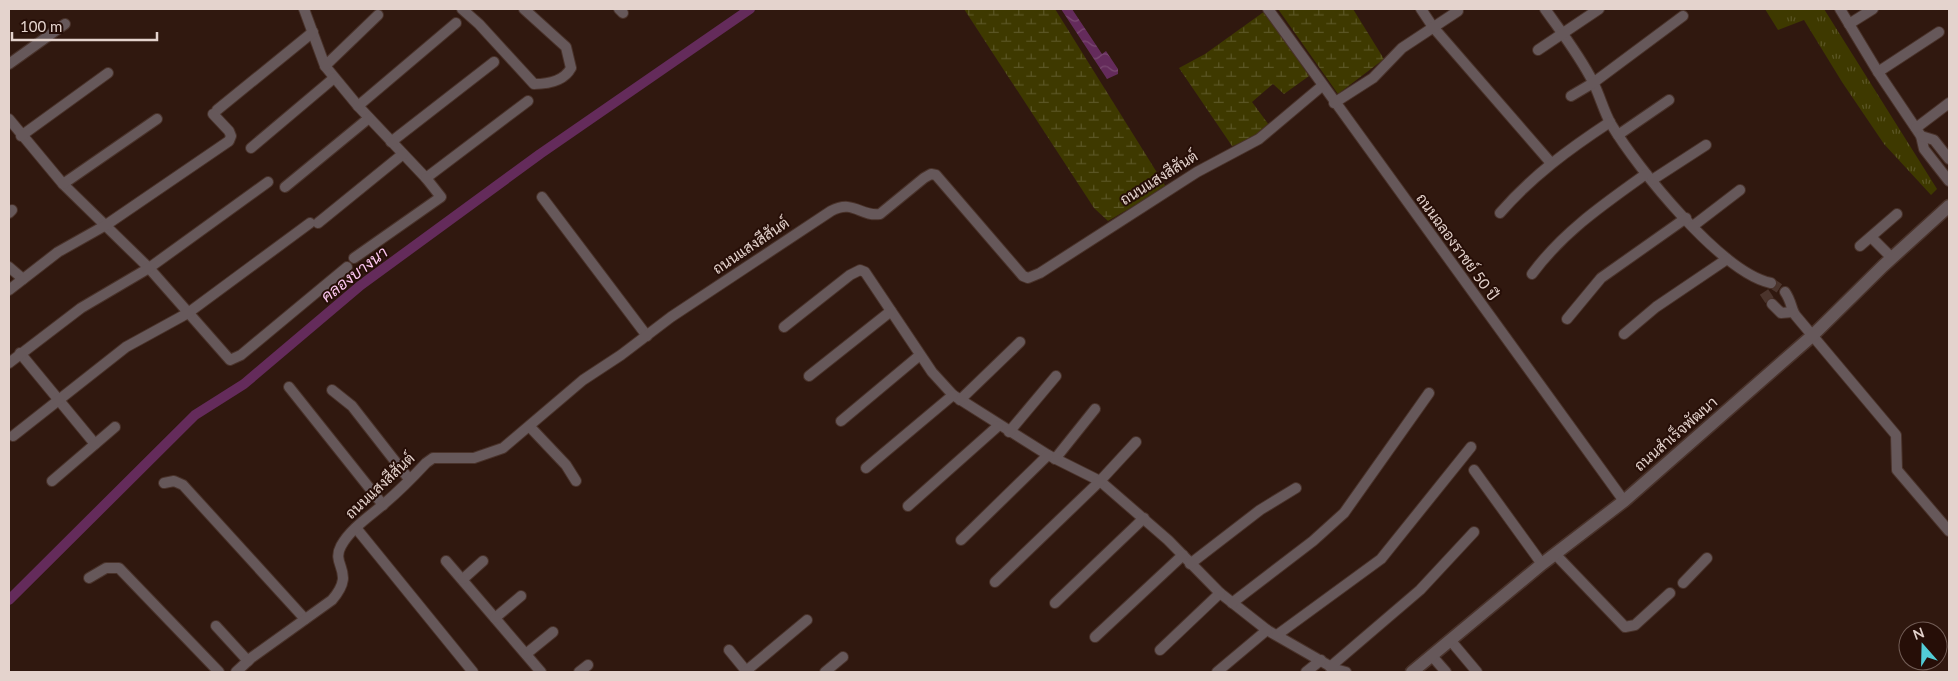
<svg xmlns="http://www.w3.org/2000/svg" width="1958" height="681" viewBox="0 0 1958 681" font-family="Lato,Sarabun,sans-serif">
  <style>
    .grass { fill: url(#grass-tufts) }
    .wetland { fill: url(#wetland-marsh) }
    .water { fill: url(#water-waves) }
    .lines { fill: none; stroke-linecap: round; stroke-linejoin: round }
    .canal { stroke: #642b5b; stroke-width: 10 }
    .minor-tunnel { stroke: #4b342c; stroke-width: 10; stroke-dasharray: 10 5; stroke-linecap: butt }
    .minor-casing { stroke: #49322a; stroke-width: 12 }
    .tertiary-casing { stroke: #49322a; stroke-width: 15 }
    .minor { stroke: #66585a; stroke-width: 10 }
    .tertiary { stroke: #66585a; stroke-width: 12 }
    .labels { text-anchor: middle; stroke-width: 4; stroke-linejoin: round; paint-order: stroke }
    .street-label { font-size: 15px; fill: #e4d3cd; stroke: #260e07 }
    .water-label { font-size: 16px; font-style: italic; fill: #fdc8f2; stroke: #260e07 }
  </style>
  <defs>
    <pattern id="grass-tufts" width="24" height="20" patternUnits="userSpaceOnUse" patternTransform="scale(1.25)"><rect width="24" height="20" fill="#3e3900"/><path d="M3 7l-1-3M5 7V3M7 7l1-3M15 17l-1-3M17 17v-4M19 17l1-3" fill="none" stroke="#5a5524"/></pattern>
    <pattern id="wetland-marsh" width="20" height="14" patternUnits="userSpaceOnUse" patternTransform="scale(1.25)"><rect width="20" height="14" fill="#3e3900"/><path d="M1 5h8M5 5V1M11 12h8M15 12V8" fill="none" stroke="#5a5524"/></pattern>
    <pattern id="water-waves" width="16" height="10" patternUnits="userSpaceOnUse" patternTransform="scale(1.25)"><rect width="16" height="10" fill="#642b5b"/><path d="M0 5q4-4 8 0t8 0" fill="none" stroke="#7a4971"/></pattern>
  </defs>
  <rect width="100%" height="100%" fill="#30180f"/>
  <!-- grass -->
  <path class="grass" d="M 1765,9 L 1824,9 L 1937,189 L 1931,195 L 1884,144 L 1842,82 L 1804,20 L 1778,30 Z"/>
  <!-- wetland -->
  <g class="wetland">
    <path d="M 964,9 L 1055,9 L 1166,187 L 1108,221 L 1094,208 Z"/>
    <path d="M 1278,9 L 1353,9 L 1384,59 L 1338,94 Z"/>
    <path d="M 1265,11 L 1309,76 L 1284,94 L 1273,84 L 1252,102 L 1269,125 L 1251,140 L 1232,146 L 1179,68 L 1205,54 Z"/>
  </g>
  <!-- water -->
  <path class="water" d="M 1061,9 L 1072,9 L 1102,54 L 1106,51 L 1118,69 L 1118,74 L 1107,79 Z"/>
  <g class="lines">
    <!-- canal -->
    <path class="canal" d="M 9,600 L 195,415 L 244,384 L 361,285 L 540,154 L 750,9"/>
    <!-- minor-tunnel -->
    <g class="minor-tunnel">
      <path d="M 1771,283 L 1785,292"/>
      <path d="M 1764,292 L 1772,304"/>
    </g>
    <defs>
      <g id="minor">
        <path d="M 304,9 L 325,66 L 358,106 L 426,178 L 528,101"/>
        <path d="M 462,9 L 479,24 L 534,84 C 548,84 564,81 571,68 L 566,47 L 524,9"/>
        <path d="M 619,9 L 623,13"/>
        <path d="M 1268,9 L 1624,501"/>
        <path d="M 1421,9 L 1433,27 L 1551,163"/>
        <path d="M 1545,9 C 1562,33 1580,56 1593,82 C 1600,96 1604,112 1611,124 C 1637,168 1722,273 1771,283"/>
        <path d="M 1840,9 L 1878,72 L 1921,136 L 1924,149 L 1949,181"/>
        <path d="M 1849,24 L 1873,9"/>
        <path d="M 1538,50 L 1599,9"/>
        <path d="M 9,64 L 65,24"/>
        <path d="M 325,66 L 378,15"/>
        <path d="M 1878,72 L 1939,32"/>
        <path d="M 1571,96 L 1593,83 L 1683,16"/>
        <path d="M 1334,103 L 1373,78 L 1402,48 L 1458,11"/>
        <path d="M 358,106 L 456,23"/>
        <path d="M 217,110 L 313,32"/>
        <path d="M 9,119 L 63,184 L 149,268 L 230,360 L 241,355 L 347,267"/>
        <path d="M 1916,128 L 1949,103"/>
        <path d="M 1618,135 L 1669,100"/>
        <path d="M 21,136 L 108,73"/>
        <path d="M 1921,136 L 1934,140 L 1949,159"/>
        <path d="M 391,142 L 494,62"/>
        <path d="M 251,148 L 334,78"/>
        <path d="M 1652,180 L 1706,145"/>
        <path d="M 63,184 L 157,119"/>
        <path d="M 285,187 L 369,118"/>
        <path d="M 542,197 L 647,336"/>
        <path d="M 9,213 L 12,210"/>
        <path d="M 1500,213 C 1532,176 1569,149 1610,122"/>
        <path d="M 318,223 L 403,154"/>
        <path d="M 1693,226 L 1740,190"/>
        <path d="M 1871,237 L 1892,258"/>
        <path d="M 1860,246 L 1897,214"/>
        <path d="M 354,258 L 441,197 L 426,178"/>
        <path d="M 9,267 L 23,279"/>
        <path d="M 1532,274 C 1563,232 1604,204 1646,174"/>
        <path d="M 9,290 L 58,252 L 106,225 L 229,141 L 231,136 L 229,131 L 213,114"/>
        <path d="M 1785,292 C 1792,302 1791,310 1796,316 L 1896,435 L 1897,470 L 1949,531"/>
        <path d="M 1772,304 L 1781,313 L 1793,312"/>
        <path d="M 1567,319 L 1601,278 L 1686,218"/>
        <path d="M 784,327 L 850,275 L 860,270 L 865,272 L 932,372 L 953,395 L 1048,455 L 1100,481 L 1168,540 L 1220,593 L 1267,630 L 1335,669 L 1346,672"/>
        <path d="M 1624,334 L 1656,307 L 1727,259"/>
        <path d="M 20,353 L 95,444"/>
        <path d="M 9,363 L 81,308 L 149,268 L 268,182"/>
        <path d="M 809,376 L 891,311"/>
        <path d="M 289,387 L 383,505"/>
        <path d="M 332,390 L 352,406 L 409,479"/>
        <path d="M 960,400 L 1020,342"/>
        <path d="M 841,421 L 920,355"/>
        <path d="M 530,427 L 566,465 L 576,481"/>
        <path d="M 1009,432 L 1056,376"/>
        <path d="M 13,436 L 126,347 L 188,313 L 310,223"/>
        <path d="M 1055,459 L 1095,409"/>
        <path d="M 866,468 L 953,395"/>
        <path d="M 1474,470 L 1542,564"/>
        <path d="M 52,481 L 115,427"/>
        <path d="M 164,483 L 174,481 L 183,485 L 305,619"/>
        <path d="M 908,506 L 998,426"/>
        <path d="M 356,528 L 473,672"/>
        <path d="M 961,540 L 1048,455"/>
        <path d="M 1556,555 L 1625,627 L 1635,625 L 1670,593"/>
        <path d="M 446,561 L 541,672"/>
        <path d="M 1190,564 L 1260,510 L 1296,488"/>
        <path d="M 89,578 L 106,568 L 119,568 L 219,672"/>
        <path d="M 463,579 L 483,561"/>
        <path d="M 995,582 L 1100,481 L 1136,442"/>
        <path d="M 1683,583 L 1707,558"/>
        <path d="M 1055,603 L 1144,518"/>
        <path d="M 1232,603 L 1313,541 L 1344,513 L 1429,393"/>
        <path d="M 495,618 L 521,596"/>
        <path d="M 216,626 L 248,661"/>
        <path d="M 1277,635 L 1381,559 L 1471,447"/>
        <path d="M 1095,637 L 1183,555"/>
        <path d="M 1451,641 L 1477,672"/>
        <path d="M 729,650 L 747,672"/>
        <path d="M 1160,650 L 1220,593"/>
        <path d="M 526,654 L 553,632"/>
        <path d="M 1432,656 L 1446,672"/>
        <path d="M 1330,667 L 1420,590 L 1474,532"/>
        <path d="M 746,671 L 807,620"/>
        <path d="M 236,672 L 251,658 L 332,600 C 357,571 330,566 341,546 C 350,529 370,516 385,503 C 399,491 413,477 426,463 L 433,458 L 474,458 L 503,448 L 583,380 L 621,355 L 671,317 L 831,211 C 854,199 860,217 880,214 L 924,178 L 931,174 L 936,175 L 1023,276 L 1028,278 L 1040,273 L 1197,172 L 1259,139 L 1322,86"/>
        <path d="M 579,672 L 588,665"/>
        <path d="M 825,672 L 843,657"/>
        <path d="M 1217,672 L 1267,630"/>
        <path d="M 1306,672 L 1321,660"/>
      </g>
      <path id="tertiary" d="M 1412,672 L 1542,564 L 1624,501 L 1812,336 L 1883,266 L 1949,206"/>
    </defs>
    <!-- minor casing -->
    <use href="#minor" class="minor-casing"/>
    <!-- tertiary casing -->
    <use href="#tertiary" class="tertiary-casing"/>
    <!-- minor -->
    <use href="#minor" class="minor"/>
    <!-- tertiary -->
    <use href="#tertiary" class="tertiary"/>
  </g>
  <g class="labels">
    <!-- street labels -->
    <g class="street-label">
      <text transform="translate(1159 178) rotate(-32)" y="5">ถนนแสงสีสันต์</text>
      <text transform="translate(751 246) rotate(-34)" y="5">ถนนแสงสีสันต์</text>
      <text transform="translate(1457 247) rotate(54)" y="5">ถนนฉลองราชย์ 50 ปี</text>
      <text transform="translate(1676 434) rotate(-41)" y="5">ถนนสำเร็จพัฒนา</text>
      <text transform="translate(380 486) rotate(-43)" y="5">ถนนแสงสีสันต์</text>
    </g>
    <!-- water labels -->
    <g class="water-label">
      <text transform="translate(354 274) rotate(-38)" y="6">คลองบางนา</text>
    </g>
  </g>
  <!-- border -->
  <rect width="1958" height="681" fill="none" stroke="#e4d3cd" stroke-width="20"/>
  <!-- north arrow -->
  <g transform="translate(1923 646) rotate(340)"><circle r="24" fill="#260e07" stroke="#725d56"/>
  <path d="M0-4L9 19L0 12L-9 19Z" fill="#52ccd6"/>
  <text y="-8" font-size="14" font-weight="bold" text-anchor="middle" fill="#e4d3cd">N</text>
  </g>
  <!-- scale -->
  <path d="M12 32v8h145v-8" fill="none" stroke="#e4d3cd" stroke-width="2.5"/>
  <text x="20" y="32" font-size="15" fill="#e4d3cd" stroke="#260e07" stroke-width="4" paint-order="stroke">100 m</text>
</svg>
